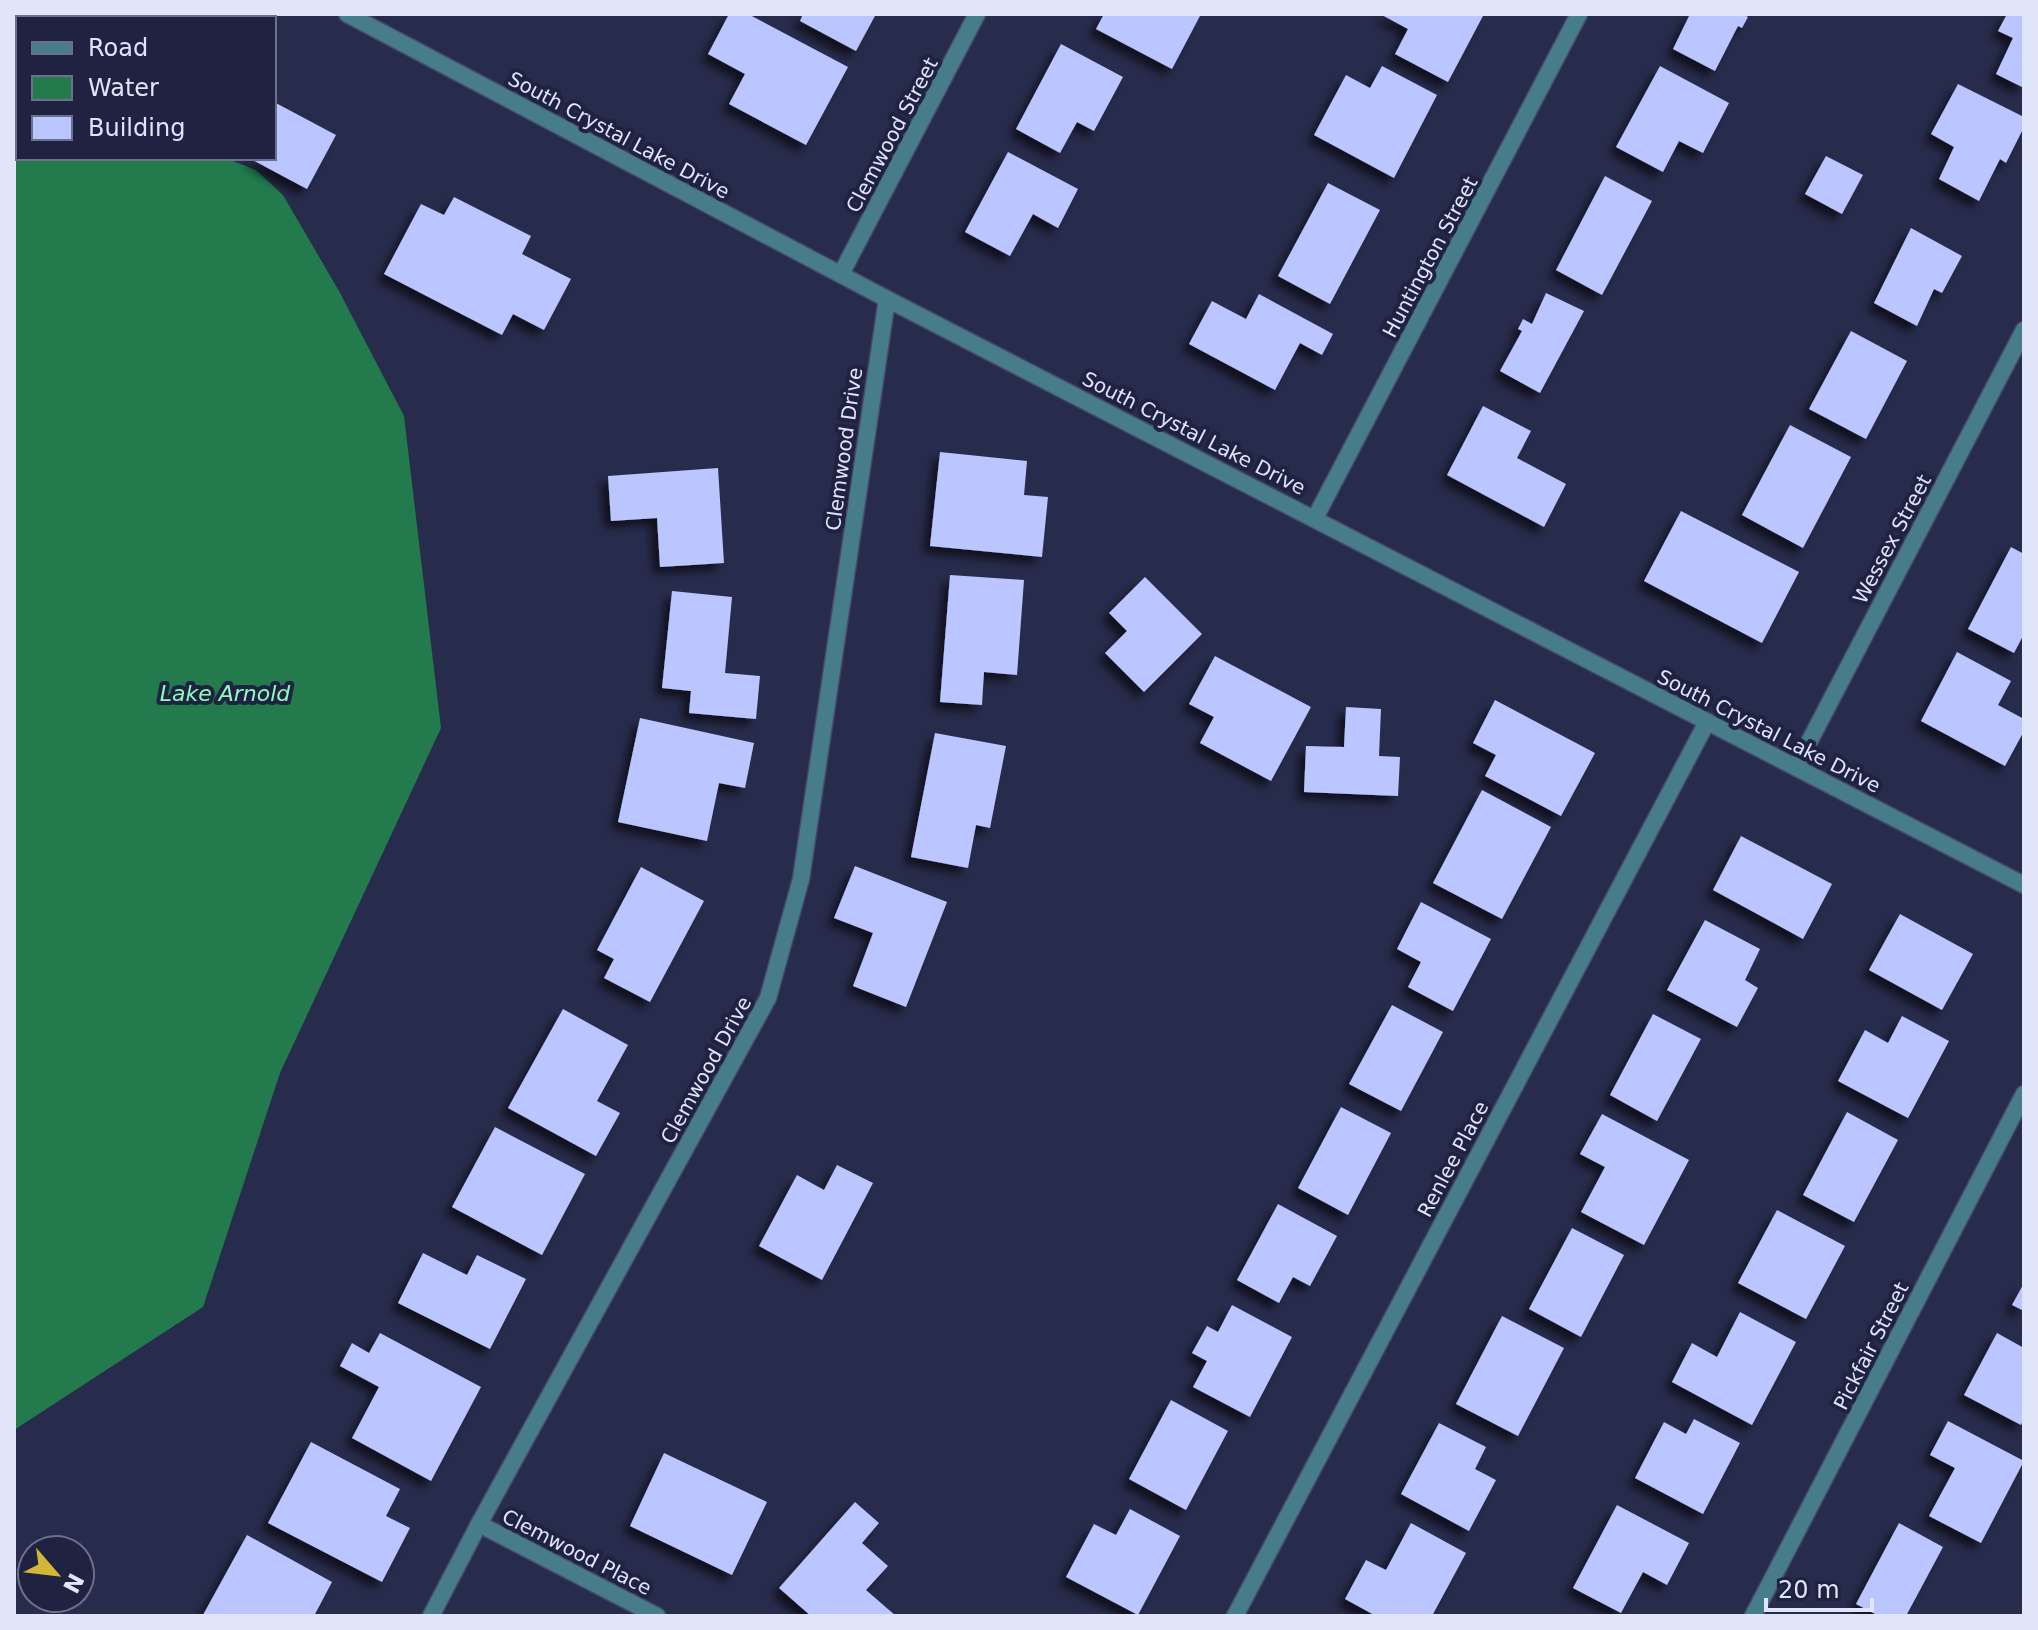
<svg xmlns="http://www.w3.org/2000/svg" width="2038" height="1630" viewBox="0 0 2038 1630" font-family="'DejaVu Sans',sans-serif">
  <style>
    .water { fill: #227a4d }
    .building { fill: #bbc5ff; filter: url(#shadow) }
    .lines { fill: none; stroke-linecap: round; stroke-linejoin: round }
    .minor-casing { stroke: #464a68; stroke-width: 19 }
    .tertiary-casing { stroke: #464a68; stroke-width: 19 }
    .minor { stroke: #477d8b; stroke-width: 16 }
    .tertiary { stroke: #477d8b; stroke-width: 16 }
    .labels { text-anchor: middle; stroke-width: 8; stroke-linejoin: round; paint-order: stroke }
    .street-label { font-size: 20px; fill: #e1e5fa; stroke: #1f2241 }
    .water-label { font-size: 22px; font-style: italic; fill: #8ffabb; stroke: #1f2241 }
  </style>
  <defs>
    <filter id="shadow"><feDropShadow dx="-7" dy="7" stdDeviation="4" flood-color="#0009"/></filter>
  </defs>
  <rect width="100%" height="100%" fill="#282c4c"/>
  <!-- water -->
  <path class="water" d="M 14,67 L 18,69 L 18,158 L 225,158 L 256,170 L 283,195 L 339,291 L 404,416 L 441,728 L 280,1073 L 203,1307 L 14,1430 Z"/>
  <!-- building -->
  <g class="building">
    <path d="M 729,14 L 748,14 L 848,67 L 806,145 L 729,104 L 745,74 L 708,54 Z"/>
    <path d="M 803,14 L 876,14 L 856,51 L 800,21 Z"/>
    <path d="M 1104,14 L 1201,14 L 1172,69 L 1096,29 Z"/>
    <path d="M 1380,14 L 1484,14 L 1448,82 L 1395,54 L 1408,29 Z"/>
    <path d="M 1690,14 L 1743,14 L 1748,17 L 1742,28 L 1738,26 L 1715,71 L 1673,49 Z"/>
    <path d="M 2007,14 L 2024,14 L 2024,88 L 1996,74 L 2013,38 L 1998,31 Z"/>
    <path d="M 1061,44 L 1123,77 L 1094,131 L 1077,122 L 1060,153 L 1016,129 Z"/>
    <path d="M 1382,66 L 1437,95 L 1394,178 L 1314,135 L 1346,75 L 1370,88 Z"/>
    <path d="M 1660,66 L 1729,103 L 1703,153 L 1679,141 L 1663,172 L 1616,147 Z"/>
    <path d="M 1958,84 L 2024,117 L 2024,127 L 2006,163 L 2000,159 L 1979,201 L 1939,179 L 1954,147 L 1931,134 Z"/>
    <path d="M 274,102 L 336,135 L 307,189 L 249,158 L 274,158 Z"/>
    <path d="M 1008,152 L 1078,189 L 1058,228 L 1033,214 L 1010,256 L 965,232 Z"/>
    <path d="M 1826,156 L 1863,175 L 1842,214 L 1805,194 Z"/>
    <path d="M 1605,176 L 1652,201 L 1602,295 L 1556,270 Z"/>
    <path d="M 1328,183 L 1380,210 L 1330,304 L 1278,276 Z"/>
    <path d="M 454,197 L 531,236 L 522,254 L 571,279 L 544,330 L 513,314 L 502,335 L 384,274 L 421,204 L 444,215 Z"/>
    <path d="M 1911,228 L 1962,256 L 1942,293 L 1934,289 L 1917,326 L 1874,303 Z"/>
    <path d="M 1546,293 L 1584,311 L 1540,393 L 1500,371 L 1522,331 L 1518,329 L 1523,319 L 1532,324 Z"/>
    <path d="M 1259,294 L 1333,334 L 1322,355 L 1300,343 L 1275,390 L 1189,344 L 1212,301 L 1246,319 Z"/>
    <path d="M 1851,331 L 1907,361 L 1866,439 L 1809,409 Z"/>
    <path d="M 1483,406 L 1531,431 L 1517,458 L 1566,484 L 1544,527 L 1447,475 Z"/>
    <path d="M 1790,425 L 1851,457 L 1803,548 L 1742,515 Z"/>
    <path d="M 940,452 L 1027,461 L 1024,495 L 1048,497 L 1042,557 L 930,546 Z"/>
    <path d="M 718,468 L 724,563 L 660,567 L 657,518 L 611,521 L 608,476 Z"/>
    <path d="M 1681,511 L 1799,572 L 1762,643 L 1644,581 Z"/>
    <path d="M 2011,547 L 2024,554 L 2024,634 L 2014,653 L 1968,629 Z"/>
    <path d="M 950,575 L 1024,580 L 1017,675 L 984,672 L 982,705 L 940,702 Z"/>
    <path d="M 1145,577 L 1202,634 L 1144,692 L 1105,653 L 1127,631 L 1109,613 Z"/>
    <path d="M 672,591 L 732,597 L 725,673 L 760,676 L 756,719 L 689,713 L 691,691 L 662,688 Z"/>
    <path d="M 1957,652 L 2011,681 L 1998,705 L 2024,719 L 2024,731 L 2005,766 L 1921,721 Z"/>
    <path d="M 1215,656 L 1311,707 L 1271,781 L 1200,743 L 1214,717 L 1189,704 Z"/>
    <path d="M 1495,700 L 1595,753 L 1561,816 L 1485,776 L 1496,755 L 1473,743 Z"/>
    <path d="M 1346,707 L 1381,709 L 1379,756 L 1400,757 L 1398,796 L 1304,792 L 1306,746 L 1344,747 Z"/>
    <path d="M 640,718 L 754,743 L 745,788 L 719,783 L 707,841 L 618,822 Z"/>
    <path d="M 935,733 L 1006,746 L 990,828 L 976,825 L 968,868 L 911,857 Z"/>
    <path d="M 1482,790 L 1551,827 L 1502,919 L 1433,883 Z"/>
    <path d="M 1741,836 L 1832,884 L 1803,939 L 1713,890 Z"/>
    <path d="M 855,866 L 947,902 L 906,1007 L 853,986 L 873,933 L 834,918 Z"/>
    <path d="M 641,867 L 704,901 L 650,1002 L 604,978 L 614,959 L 597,950 Z"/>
    <path d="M 1421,902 L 1491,939 L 1453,1011 L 1408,987 L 1421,962 L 1397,949 Z"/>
    <path d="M 1900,914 L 1973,954 L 1942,1010 L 1869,970 Z"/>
    <path d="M 1705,920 L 1760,949 L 1745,980 L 1758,988 L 1737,1027 L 1667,990 Z"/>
    <path d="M 1392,1005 L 1443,1032 L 1401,1111 L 1349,1084 Z"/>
    <path d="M 563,1009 L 628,1045 L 597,1101 L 620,1113 L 596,1156 L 508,1108 Z"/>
    <path d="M 1653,1014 L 1701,1039 L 1657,1121 L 1610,1095 Z"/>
    <path d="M 1902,1016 L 1949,1041 L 1908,1118 L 1838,1081 L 1865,1030 L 1888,1043 Z"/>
    <path d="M 1341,1107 L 1391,1133 L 1348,1215 L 1298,1188 Z"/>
    <path d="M 1847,1112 L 1898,1140 L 1854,1222 L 1803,1195 Z"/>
    <path d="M 1602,1114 L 1689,1160 L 1644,1245 L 1581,1212 L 1605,1167 L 1580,1154 Z"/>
    <path d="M 495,1127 L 585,1174 L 542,1255 L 452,1207 Z"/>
    <path d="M 837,1165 L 873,1183 L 822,1280 L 759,1246 L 797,1175 L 824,1190 Z"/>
    <path d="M 1278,1204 L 1337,1236 L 1310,1286 L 1293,1277 L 1279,1303 L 1237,1280 Z"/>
    <path d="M 1777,1210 L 1845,1246 L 1806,1319 L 1738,1283 Z"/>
    <path d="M 1572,1228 L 1624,1255 L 1581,1337 L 1529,1309 Z"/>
    <path d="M 423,1253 L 467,1275 L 477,1255 L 526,1279 L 490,1349 L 398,1303 Z"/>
    <path d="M 2024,1283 L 2024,1311 L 2012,1305 Z"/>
    <path d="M 1232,1305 L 1292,1337 L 1250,1417 L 1193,1387 L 1207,1361 L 1192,1353 L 1207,1326 L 1218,1332 Z"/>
    <path d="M 1740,1312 L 1796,1342 L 1752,1425 L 1672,1382 L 1692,1343 L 1717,1357 Z"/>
    <path d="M 1502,1316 L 1564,1348 L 1518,1436 L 1456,1404 Z"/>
    <path d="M 380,1333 L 481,1387 L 431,1481 L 352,1438 L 379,1387 L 340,1366 L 352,1343 L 369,1353 Z"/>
    <path d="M 1997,1333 L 2024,1348 L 2024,1418 L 2021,1425 L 1964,1395 Z"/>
    <path d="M 1171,1400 L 1228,1431 L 1186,1510 L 1129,1479 Z"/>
    <path d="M 1694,1419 L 1740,1443 L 1703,1514 L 1635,1478 L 1664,1422 L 1686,1434 Z"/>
    <path d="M 1948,1421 L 2024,1461 L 1981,1543 L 1929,1516 L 1955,1468 L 1930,1455 Z"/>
    <path d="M 1439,1423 L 1486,1447 L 1475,1469 L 1496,1480 L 1469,1531 L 1401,1494 Z"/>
    <path d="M 311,1442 L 400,1489 L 386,1516 L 410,1528 L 382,1582 L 268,1523 Z"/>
    <path d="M 664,1453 L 767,1502 L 732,1575 L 630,1526 Z"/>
    <path d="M 855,1502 L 879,1523 L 862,1543 L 888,1566 L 866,1590 L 896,1616 L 811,1616 L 779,1588 Z"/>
    <path d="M 1617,1505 L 1689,1543 L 1667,1585 L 1643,1572 L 1621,1613 L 1573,1588 Z"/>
    <path d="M 1130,1509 L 1180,1536 L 1138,1615 L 1066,1577 L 1094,1524 L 1116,1535 Z"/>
    <path d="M 1411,1523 L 1466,1553 L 1432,1616 L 1376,1616 L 1345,1599 L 1366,1560 L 1386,1570 Z"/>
    <path d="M 1899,1523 L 1943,1547 L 1906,1616 L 1879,1616 L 1856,1604 Z"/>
    <path d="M 247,1535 L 332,1582 L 314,1616 L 203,1615 Z"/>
  </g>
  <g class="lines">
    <defs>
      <g id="minor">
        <path d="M 841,274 L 977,14"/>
        <path d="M 1315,518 L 1579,14"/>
        <path d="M 1796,767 L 2024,330"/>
        <path d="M 479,1524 L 657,1616"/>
        <path d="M 431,1616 L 479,1524 L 768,998 L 801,879 L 887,299"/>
        <path d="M 1235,1616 L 1707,722"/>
        <path d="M 1753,1616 L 2024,1094"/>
      </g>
      <path id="tertiary" d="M 347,14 L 887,299 L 2024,885"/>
    </defs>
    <!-- minor casing -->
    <use href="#minor" class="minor-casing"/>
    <!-- tertiary casing -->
    <use href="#tertiary" class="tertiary-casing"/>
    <!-- minor -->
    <use href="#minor" class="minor"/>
    <!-- tertiary -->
    <use href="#tertiary" class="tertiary"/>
  </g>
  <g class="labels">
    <!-- street labels -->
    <g class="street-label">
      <text transform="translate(619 135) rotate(28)" y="7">South Crystal Lake Drive</text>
      <text transform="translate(892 135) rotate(-62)" y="7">Clemwood Street</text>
      <text transform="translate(1430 257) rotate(-62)" y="7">Huntington Street</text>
      <text transform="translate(1194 433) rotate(27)" y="7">South Crystal Lake Drive</text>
      <text transform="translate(844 449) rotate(-82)" y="7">Clemwood Drive</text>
      <text transform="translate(1892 539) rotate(-62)" y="7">Wessex Street</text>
      <text transform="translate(1769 731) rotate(27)" y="7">South Crystal Lake Drive</text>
      <text transform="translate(706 1070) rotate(-61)" y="7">Clemwood Drive</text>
      <text transform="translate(1453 1159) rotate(-62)" y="7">Renlee Place</text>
      <text transform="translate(1871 1346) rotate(-63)" y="7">Pickfair Street</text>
      <text transform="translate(577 1552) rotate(27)" y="7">Clemwood Place</text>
    </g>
    <!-- water labels -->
    <g class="water-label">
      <text x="225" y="701">Lake Arnold</text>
    </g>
  </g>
  <!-- border -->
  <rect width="2038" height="1630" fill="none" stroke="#e1e5fa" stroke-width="32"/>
  <!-- legend -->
  <rect x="16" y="16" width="260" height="144" fill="#1f2241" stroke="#6d708b" stroke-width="2"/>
  <rect x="32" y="42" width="40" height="12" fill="#477d8b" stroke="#6d708b" stroke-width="2"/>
  <text x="88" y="56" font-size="24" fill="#e1e5fa">Road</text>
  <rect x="32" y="76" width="40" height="24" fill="#227a4d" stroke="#6d708b" stroke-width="2"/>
  <text x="88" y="96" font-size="24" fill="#e1e5fa">Water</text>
  <rect x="32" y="116" width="40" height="24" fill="#bbc5ff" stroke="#6d708b" stroke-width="2"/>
  <text x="88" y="136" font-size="24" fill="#e1e5fa">Building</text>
  <!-- north arrow -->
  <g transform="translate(56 1574) rotate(118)"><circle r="38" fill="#1f2241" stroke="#6d708b" stroke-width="2"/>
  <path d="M0-6L14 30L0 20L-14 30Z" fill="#d2b736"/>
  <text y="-12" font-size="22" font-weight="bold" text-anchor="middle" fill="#e1e5fa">N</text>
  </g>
  <!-- scale -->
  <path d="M1766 1598v12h106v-12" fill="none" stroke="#e1e5fa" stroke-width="4"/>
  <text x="1778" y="1598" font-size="24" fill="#e1e5fa" stroke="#1f2241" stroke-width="6" paint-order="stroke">20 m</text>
</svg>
